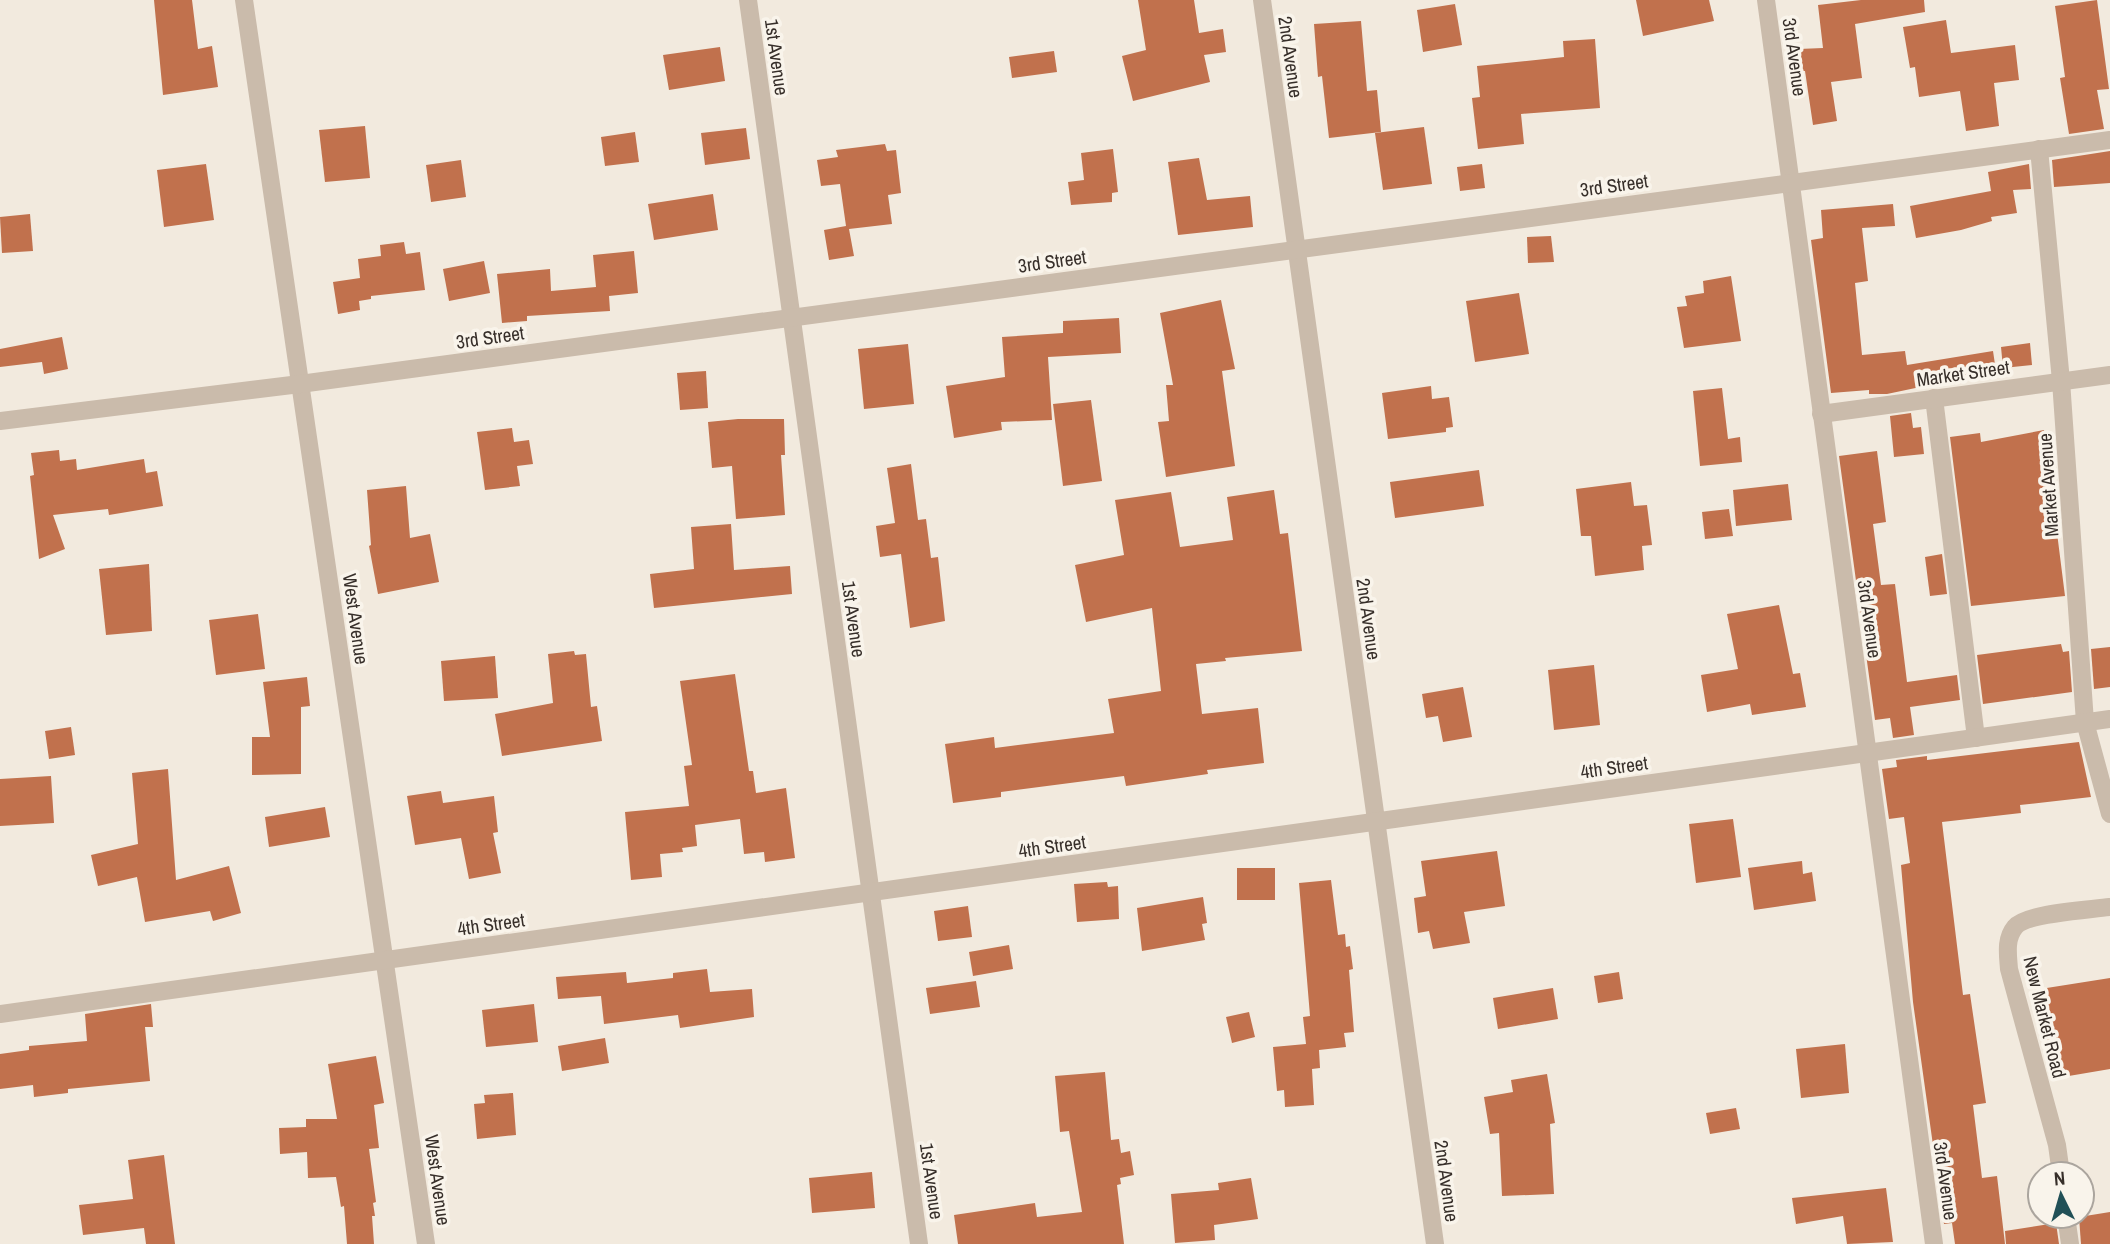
<svg xmlns="http://www.w3.org/2000/svg" width="2110" height="1244" viewBox="0 0 2110 1244" font-family="'Archivo Narrow',sans-serif">
  <style>
    .building { fill: #c1714d }
    .lines { fill: none; stroke-linecap: round; stroke-linejoin: round }
    .pedestrian { stroke: #cabbab; stroke-width: 18 }
    .minor { stroke: #cabbab; stroke-width: 18 }
    .labels { text-anchor: middle; stroke-width: 7; stroke-linejoin: round; paint-order: stroke }
    .street-label { font-size: 19px; fill: #372f2a; stroke: #f9f4eb }
  </style>
  <rect width="100%" height="100%" fill="#f2eade"/>
  <!-- building -->
  <g class="building">
    <path d="M 154,0 L 192,0 L 198,49 L 212,46 L 218,87 L 163,95 Z"/>
    <path d="M 1138,0 L 1194,0 L 1199,33 L 1223,29 L 1226,52 L 1204,55 L 1210,82 L 1133,101 L 1122,56 L 1146,50 Z"/>
    <path d="M 1636,0 L 1709,0 L 1714,21 L 1643,36 Z"/>
    <path d="M 1861,0 L 1924,0 L 1925,12 L 1855,24 L 1862,78 L 1831,82 L 1837,121 L 1813,125 L 1805,71 L 1800,71 L 1799,49 L 1823,48 L 1818,5 Z"/>
    <path d="M 2097,0 L 2109,89 L 2097,90 L 2104,129 L 2069,134 L 2060,78 L 2065,77 L 2055,6 Z"/>
    <path d="M 1455,4 L 1462,45 L 1423,52 L 1417,10 Z"/>
    <path d="M 1946,20 L 1951,53 L 2015,45 L 2019,80 L 1994,83 L 1999,126 L 1966,131 L 1960,91 L 1919,97 L 1915,67 L 1910,68 L 1903,27 Z"/>
    <path d="M 1361,21 L 1367,91 L 1377,90 L 1381,132 L 1329,138 L 1322,76 L 1318,77 L 1314,24 Z"/>
    <path d="M 1595,39 L 1600,108 L 1521,114 L 1524,144 L 1478,149 L 1472,98 L 1480,97 L 1477,66 L 1564,57 L 1563,41 Z"/>
    <path d="M 720,47 L 725,81 L 669,90 L 663,55 Z"/>
    <path d="M 1054,51 L 1057,72 L 1012,78 L 1009,57 Z"/>
    <path d="M 365,126 L 370,178 L 325,182 L 319,130 Z"/>
    <path d="M 1424,127 L 1432,184 L 1383,190 L 1375,133 Z"/>
    <path d="M 746,128 L 750,159 L 705,165 L 701,133 Z"/>
    <path d="M 635,132 L 639,162 L 605,166 L 601,137 Z"/>
    <path d="M 885,144 L 887,151 L 896,150 L 901,193 L 888,195 L 892,224 L 849,229 L 854,256 L 829,260 L 824,230 L 846,226 L 840,184 L 821,186 L 817,160 L 838,157 L 836,150 Z"/>
    <path d="M 1113,149 L 1118,192 L 1112,193 L 1112,202 L 1071,205 L 1068,182 L 1084,180 L 1081,153 Z"/>
    <path d="M 2110,151 L 2110,183 L 2054,187 L 2052,160 Z"/>
    <path d="M 1199,158 L 1207,200 L 1250,196 L 1253,227 L 1178,235 L 1168,162 Z"/>
    <path d="M 461,160 L 466,197 L 431,202 L 426,165 Z"/>
    <path d="M 206,164 L 214,220 L 164,227 L 157,170 Z"/>
    <path d="M 1482,164 L 1485,188 L 1460,191 L 1457,167 Z"/>
    <path d="M 2029,164 L 2031,189 L 2013,190 L 2017,213 L 1991,217 L 1992,221 L 1961,230 L 1916,238 L 1910,206 L 1991,191 L 1988,172 Z"/>
    <path d="M 713,194 L 718,230 L 654,240 L 648,204 Z"/>
    <path d="M 1893,204 L 1895,226 L 1862,228 L 1868,281 L 1855,283 L 1862,355 L 1905,351 L 1907,365 L 1993,351 L 1996,371 L 1887,394 L 1869,394 L 1869,390 L 1831,393 L 1811,240 L 1823,238 L 1821,210 Z"/>
    <path d="M 30,214 L 33,251 L 2,253 L 0,217 Z"/>
    <path d="M 1551,236 L 1554,262 L 1528,263 L 1527,237 Z"/>
    <path d="M 404,242 L 406,254 L 420,252 L 425,290 L 371,296 L 371,299 L 359,301 L 360,310 L 338,314 L 333,282 L 360,278 L 358,259 L 381,256 L 380,245 Z"/>
    <path d="M 634,251 L 638,293 L 609,296 L 610,311 L 527,316 L 527,321 L 502,323 L 497,274 L 550,269 L 551,291 L 596,287 L 593,255 Z"/>
    <path d="M 484,261 L 490,293 L 449,301 L 443,269 Z"/>
    <path d="M 1731,276 L 1741,341 L 1684,348 L 1677,307 L 1687,306 L 1685,296 L 1704,293 L 1703,281 Z"/>
    <path d="M 1519,293 L 1529,354 L 1475,362 L 1466,301 Z"/>
    <path d="M 1221,300 L 1235,369 L 1222,371 L 1235,466 L 1166,477 L 1158,422 L 1169,421 L 1166,385 L 1173,385 L 1160,313 Z"/>
    <path d="M 1119,318 L 1121,353 L 1048,357 L 1052,420 L 1001,422 L 1002,430 L 954,438 L 946,386 L 1005,377 L 1002,337 L 1063,333 L 1063,321 Z"/>
    <path d="M 62,337 L 68,369 L 44,374 L 42,362 L 0,367 L 0,349 Z"/>
    <path d="M 2030,343 L 2032,365 L 2003,368 L 2001,347 Z"/>
    <path d="M 908,344 L 914,404 L 864,409 L 858,349 Z"/>
    <path d="M 706,371 L 708,408 L 680,410 L 677,373 Z"/>
    <path d="M 1431,386 L 1432,399 L 1449,397 L 1453,427 L 1446,428 L 1446,432 L 1388,439 L 1382,393 Z"/>
    <path d="M 1722,388 L 1728,439 L 1740,437 L 1742,462 L 1700,466 L 1693,391 Z"/>
    <path d="M 1091,400 L 1102,481 L 1063,486 L 1053,404 Z"/>
    <path d="M 1911,413 L 1913,428 L 1921,427 L 1924,454 L 1894,457 L 1890,416 Z"/>
    <path d="M 738,419 L 784,419 L 785,455 L 781,455 L 785,515 L 736,519 L 732,466 L 712,468 L 708,422 Z"/>
    <path d="M 512,428 L 514,442 L 529,440 L 533,464 L 517,466 L 520,486 L 485,490 L 477,432 Z"/>
    <path d="M 2044,430 L 2065,596 L 1971,606 L 1950,437 L 1980,433 L 1981,442 Z"/>
    <path d="M 59,450 L 60,461 L 76,459 L 77,470 L 144,459 L 146,473 L 157,471 L 163,506 L 109,515 L 108,509 L 53,515 L 65,549 L 39,559 L 30,476 L 34,475 L 31,453 Z"/>
    <path d="M 1877,451 L 1886,522 L 1873,524 L 1881,585 L 1895,584 L 1907,682 L 1957,675 L 1960,700 L 1910,707 L 1914,735 L 1893,738 L 1890,718 L 1875,720 L 1839,456 Z"/>
    <path d="M 911,464 L 918,520 L 926,519 L 931,558 L 938,557 L 945,621 L 910,628 L 901,554 L 880,557 L 876,526 L 895,523 L 887,468 Z"/>
    <path d="M 1479,470 L 1484,506 L 1395,518 L 1390,482 Z"/>
    <path d="M 1631,482 L 1634,506 L 1647,505 L 1652,545 L 1642,546 L 1644,570 L 1595,576 L 1591,536 L 1581,536 L 1576,489 Z"/>
    <path d="M 1788,484 L 1792,520 L 1736,526 L 1733,490 Z"/>
    <path d="M 406,486 L 410,538 L 430,534 L 439,582 L 378,594 L 369,546 L 371,545 L 367,490 Z"/>
    <path d="M 1274,490 L 1280,534 L 1288,533 L 1302,651 L 1225,658 L 1226,661 L 1196,664 L 1202,714 L 1258,708 L 1264,763 L 1207,770 L 1208,774 L 1126,786 L 1124,776 L 1001,792 L 1001,797 L 953,803 L 945,744 L 994,737 L 995,748 L 1114,733 L 1108,699 L 1161,691 L 1152,608 L 1086,622 L 1075,565 L 1124,555 L 1115,500 L 1171,492 L 1180,547 L 1233,540 L 1227,497 Z"/>
    <path d="M 1729,509 L 1733,536 L 1705,539 L 1702,512 Z"/>
    <path d="M 731,524 L 734,570 L 790,566 L 792,594 L 654,608 L 650,574 L 694,569 L 691,527 Z"/>
    <path d="M 1942,554 L 1947,594 L 1930,596 L 1925,557 Z"/>
    <path d="M 149,564 L 152,631 L 106,635 L 99,569 Z"/>
    <path d="M 1779,605 L 1793,674 L 1800,673 L 1806,707 L 1752,715 L 1750,704 L 1707,712 L 1701,675 L 1738,669 L 1727,614 Z"/>
    <path d="M 258,614 L 265,669 L 216,675 L 209,620 Z"/>
    <path d="M 2061,644 L 2063,652 L 2069,651 L 2072,692 L 1983,704 L 1977,655 Z"/>
    <path d="M 2110,647 L 2110,687 L 2094,689 L 2091,649 Z"/>
    <path d="M 574,651 L 575,655 L 586,654 L 591,707 L 597,706 L 602,741 L 502,756 L 495,714 L 553,703 L 548,654 Z"/>
    <path d="M 495,656 L 498,698 L 444,701 L 441,661 Z"/>
    <path d="M 1594,665 L 1600,725 L 1554,730 L 1548,670 Z"/>
    <path d="M 735,674 L 749,771 L 753,771 L 756,793 L 786,788 L 795,858 L 765,862 L 764,852 L 744,854 L 740,819 L 695,825 L 697,846 L 682,848 L 683,852 L 660,854 L 662,877 L 631,880 L 625,812 L 689,806 L 684,766 L 692,765 L 680,681 Z"/>
    <path d="M 307,677 L 310,706 L 301,707 L 301,774 L 252,775 L 252,737 L 270,737 L 263,682 Z"/>
    <path d="M 1463,687 L 1472,737 L 1443,742 L 1438,716 L 1426,718 L 1422,694 Z"/>
    <path d="M 71,727 L 75,755 L 49,759 L 45,731 Z"/>
    <path d="M 2079,742 L 2091,797 L 2020,805 L 2021,813 L 1942,822 L 1963,995 L 1970,994 L 1986,1103 L 1973,1105 L 1982,1178 L 1997,1176 L 2005,1244 L 1955,1244 L 1952,1223 L 1944,1224 L 1913,1002 L 1901,865 L 1910,863 L 1904,817 L 1889,819 L 1882,769 L 1897,767 L 1896,760 L 1927,756 L 1927,760 Z"/>
    <path d="M 168,769 L 176,880 L 229,866 L 241,913 L 213,921 L 210,911 L 145,922 L 137,877 L 98,886 L 91,855 L 138,844 L 132,773 Z"/>
    <path d="M 51,776 L 54,823 L 0,826 L 0,779 Z"/>
    <path d="M 441,791 L 443,803 L 494,796 L 498,832 L 493,833 L 501,873 L 469,879 L 461,838 L 415,845 L 407,796 Z"/>
    <path d="M 325,807 L 330,837 L 269,847 L 265,817 Z"/>
    <path d="M 1733,819 L 1741,877 L 1696,883 L 1689,824 Z"/>
    <path d="M 1497,851 L 1505,906 L 1464,912 L 1470,943 L 1433,949 L 1429,931 L 1418,933 L 1414,898 L 1426,896 L 1421,861 Z"/>
    <path d="M 1802,861 L 1803,874 L 1812,872 L 1816,901 L 1754,910 L 1748,868 Z"/>
    <rect x="1237" y="868" width="38" height="32"/>
    <path d="M 1331,880 L 1338,935 L 1345,934 L 1346,947 L 1350,946 L 1353,969 L 1349,970 L 1354,1032 L 1344,1033 L 1346,1047 L 1319,1050 L 1320,1068 L 1312,1069 L 1314,1105 L 1285,1107 L 1284,1090 L 1277,1091 L 1273,1047 L 1306,1044 L 1303,1017 L 1310,1016 L 1299,883 Z"/>
    <path d="M 1107,882 L 1108,887 L 1118,886 L 1119,919 L 1077,922 L 1074,884 Z"/>
    <path d="M 1203,897 L 1207,923 L 1202,924 L 1205,940 L 1142,951 L 1137,908 Z"/>
    <path d="M 968,906 L 972,937 L 938,941 L 934,911 Z"/>
    <path d="M 1009,945 L 1013,969 L 973,976 L 969,952 Z"/>
    <path d="M 707,969 L 710,992 L 752,989 L 754,1017 L 680,1028 L 678,1015 L 604,1024 L 601,996 L 558,999 L 556,977 L 626,972 L 627,983 L 673,978 L 673,973 Z"/>
    <path d="M 1619,972 L 1623,999 L 1598,1003 L 1594,976 Z"/>
    <path d="M 2110,978 L 2110,1069 L 2051,1079 L 2034,990 Z"/>
    <path d="M 976,981 L 980,1007 L 930,1014 L 926,988 Z"/>
    <path d="M 1553,988 L 1558,1019 L 1498,1029 L 1493,998 Z"/>
    <path d="M 151,1004 L 153,1027 L 145,1027 L 150,1081 L 68,1089 L 68,1093 L 34,1097 L 33,1085 L 0,1089 L 0,1054 L 29,1050 L 29,1046 L 87,1041 L 85,1014 Z"/>
    <path d="M 534,1004 L 538,1042 L 486,1047 L 482,1010 Z"/>
    <path d="M 1249,1012 L 1255,1037 L 1232,1043 L 1226,1017 Z"/>
    <path d="M 605,1038 L 609,1063 L 562,1071 L 558,1046 Z"/>
    <path d="M 1845,1044 L 1849,1093 L 1801,1098 L 1796,1049 Z"/>
    <path d="M 376,1056 L 384,1103 L 374,1105 L 379,1148 L 369,1149 L 376,1202 L 373,1203 L 375,1216 L 372,1216 L 374,1244 L 347,1244 L 344,1206 L 341,1207 L 336,1177 L 308,1178 L 307,1152 L 280,1154 L 279,1128 L 306,1127 L 306,1119 L 337,1119 L 328,1064 Z"/>
    <path d="M 1105,1072 L 1111,1140 L 1119,1139 L 1121,1153 L 1130,1151 L 1134,1175 L 1120,1178 L 1121,1184 L 1117,1185 L 1124,1244 L 958,1244 L 954,1215 L 1035,1203 L 1037,1217 L 1082,1212 L 1069,1131 L 1060,1132 L 1055,1076 Z"/>
    <path d="M 1547,1074 L 1555,1123 L 1550,1124 L 1554,1194 L 1502,1196 L 1499,1133 L 1490,1134 L 1484,1097 L 1513,1092 L 1511,1080 Z"/>
    <path d="M 513,1093 L 516,1135 L 477,1139 L 474,1104 L 485,1103 L 484,1095 Z"/>
    <path d="M 1736,1108 L 1740,1129 L 1710,1134 L 1706,1113 Z"/>
    <path d="M 164,1155 L 175,1244 L 146,1244 L 144,1228 L 83,1235 L 79,1205 L 133,1199 L 128,1160 Z"/>
    <path d="M 872,1172 L 875,1208 L 812,1213 L 809,1178 Z"/>
    <path d="M 1251,1178 L 1258,1219 L 1214,1225 L 1215,1240 L 1175,1243 L 1171,1194 L 1219,1190 L 1218,1183 Z"/>
    <path d="M 1886,1188 L 1893,1242 L 1847,1244 L 1843,1216 L 1796,1224 L 1792,1198 Z"/>
    <path d="M 2110,1212 L 2110,1244 L 2081,1244 L 2079,1217 Z"/>
    <path d="M 2056,1223 L 2059,1244 L 2006,1244 L 2005,1231 Z"/>
  </g>
  <g class="lines">
    <!-- pedestrian -->
    <path class="pedestrian" d="M 1934,398 L 1976,738"/>
    <!-- minor -->
    <g class="minor">
      <path d="M 244,0 L 426,1244"/>
      <path d="M 748,0 L 919,1244"/>
      <path d="M 1262,0 L 1435,1244"/>
      <path d="M 1766,0 L 1934,1244"/>
      <path d="M 2039,149 L 2061,381 L 2085,722 L 2110,814"/>
      <path d="M 1821,414 L 2110,375"/>
      <path d="M 0,421 L 300,384 L 2110,140"/>
      <path d="M 0,1014 L 2110,719"/>
      <path d="M 2061,1174 L 2057,1145 L 2009,969 C 2008,955 2005,939 2015,927 C 2026,913 2090,910 2110,907"/>
      <path d="M 2066,1216 L 2070,1244"/>
    </g>
  </g>
  <g class="labels">
    <!-- street labels -->
    <g class="street-label">
      <text transform="translate(777 57) rotate(82)" y="7">1st Avenue</text>
      <text transform="translate(1291 57) rotate(82)" y="7">2nd Avenue</text>
      <text transform="translate(1795 57) rotate(82)" y="7">3rd Avenue</text>
      <text transform="translate(1614 185) rotate(-8)" y="7">3rd Street</text>
      <text transform="translate(1052 261) rotate(-8)" y="7">3rd Street</text>
      <text transform="translate(490 337) rotate(-8)" y="7">3rd Street</text>
      <text transform="translate(1963 373) rotate(-8)" y="7">Market Street</text>
      <text transform="translate(2048 485) rotate(-94)" y="7">Market Avenue</text>
      <text transform="translate(356 619) rotate(82)" y="7">West Avenue</text>
      <text transform="translate(854 619) rotate(82)" y="7">1st Avenue</text>
      <text transform="translate(1369 619) rotate(82)" y="7">2nd Avenue</text>
      <text transform="translate(1870 619) rotate(82)" y="7">3rd Avenue</text>
      <text transform="translate(1614 767) rotate(-8)" y="7">4th Street</text>
      <text transform="translate(1052 846) rotate(-8)" y="7">4th Street</text>
      <text transform="translate(491 924) rotate(-8)" y="7">4th Street</text>
      <text transform="translate(2045 1017) rotate(76)" y="7">New Market Road</text>
      <text transform="translate(438 1180) rotate(82)" y="7">West Avenue</text>
      <text transform="translate(932 1181) rotate(82)" y="7">1st Avenue</text>
      <text transform="translate(1447 1181) rotate(82)" y="7">2nd Avenue</text>
      <text transform="translate(1946 1181) rotate(82)" y="7">3rd Avenue</text>
    </g>
  </g>
  <!-- north arrow -->
  <g transform="translate(2061 1195) rotate(355)"><circle r="33" fill="#f9f4eb" stroke="#aba59e" stroke-width="2"/>
  <path d="M0-5L12 26L0 18L-12 26Z" fill="#215057"/>
  <text y="-10" font-size="19" font-weight="bold" text-anchor="middle" fill="#372f2a">N</text>
  </g>
</svg>
